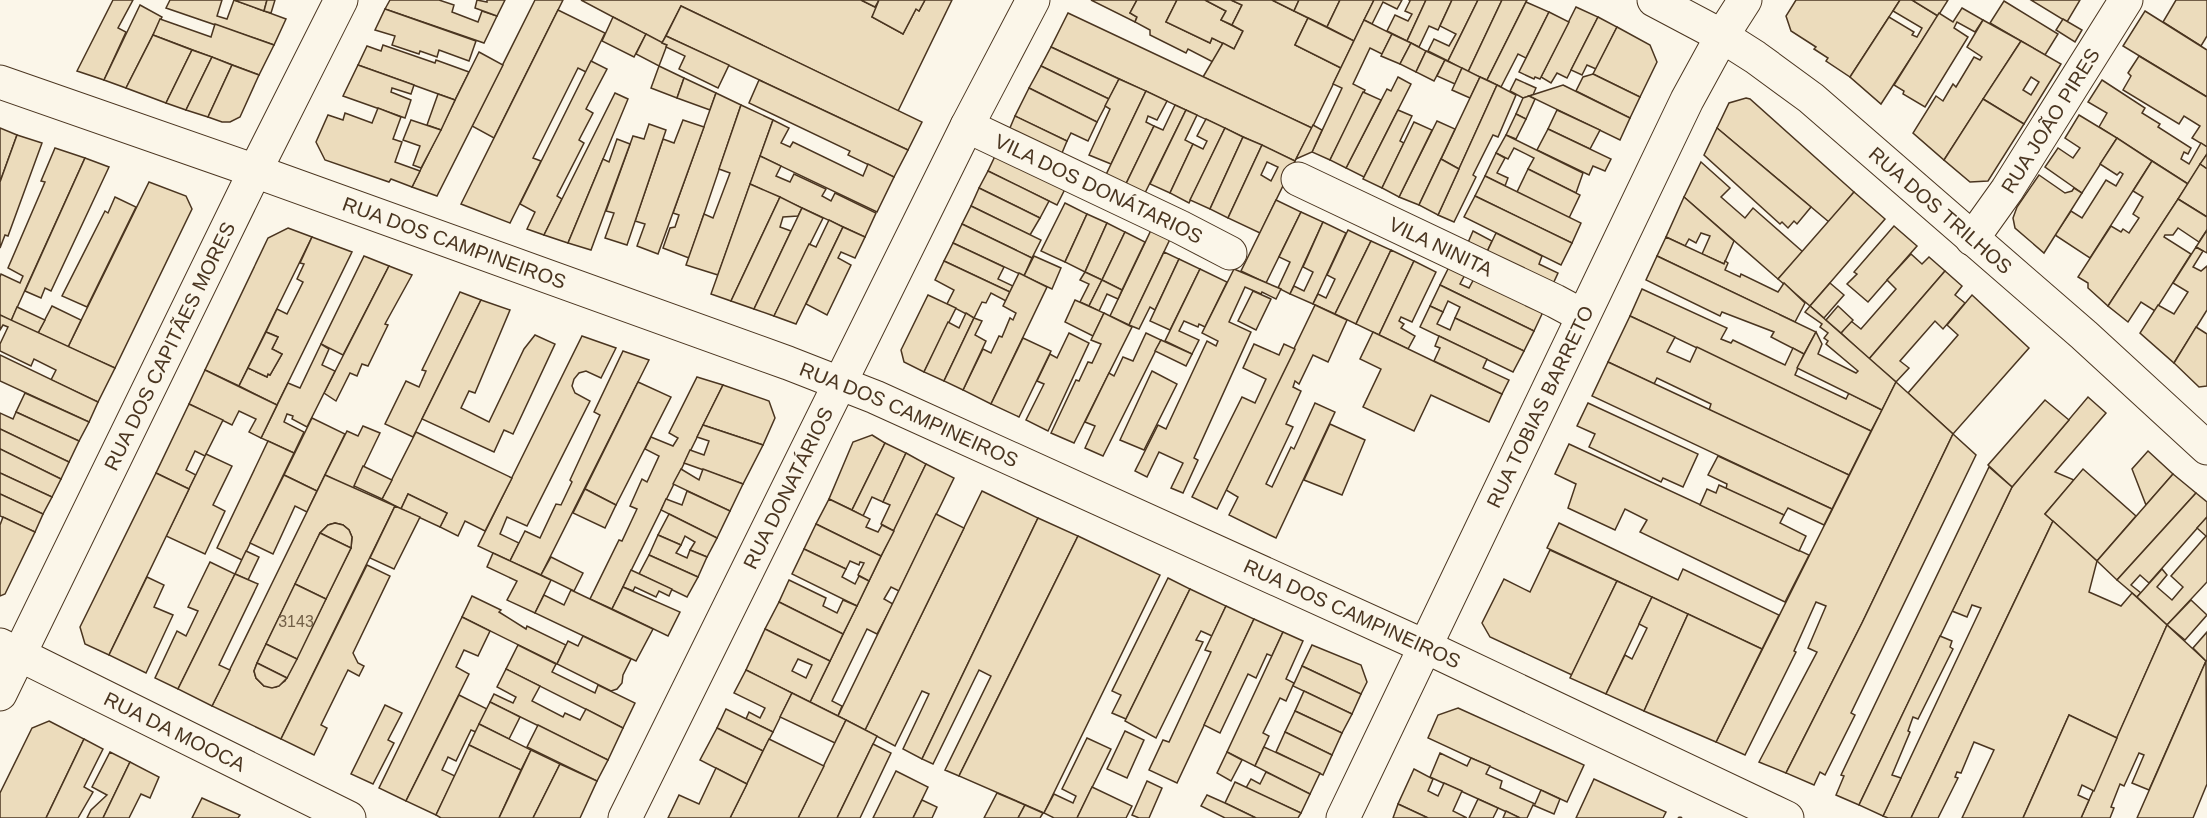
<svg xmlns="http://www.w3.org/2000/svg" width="2207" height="818" viewBox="0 0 2207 818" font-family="Arial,sans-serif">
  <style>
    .building { fill: #ecdcbc; stroke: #4a3520; stroke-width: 1.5; fill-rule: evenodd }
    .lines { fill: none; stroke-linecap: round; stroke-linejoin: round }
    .minor-casing { stroke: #4a3520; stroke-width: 35 }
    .major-casing { stroke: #4a3520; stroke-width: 35 }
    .minor { stroke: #fbf6e9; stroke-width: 33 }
    .major { stroke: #fbf6e9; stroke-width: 33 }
    .wall { stroke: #4a3520; stroke-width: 3 }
    .labels { text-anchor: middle; stroke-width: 4.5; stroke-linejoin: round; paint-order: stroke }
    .number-label { font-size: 16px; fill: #725f47 }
    .street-label { font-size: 20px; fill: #4a3520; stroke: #fbf6e9 }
  </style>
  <rect width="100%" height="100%" fill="#fbf6e9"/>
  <!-- building -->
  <g class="building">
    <path d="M 113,0 L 133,0 L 118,28 L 126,32 L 104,80 L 77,71 Z"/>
    <path d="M 170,0 L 222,0 L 217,16 L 227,19 L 234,0 L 286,19 L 274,45 L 166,8 Z"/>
    <path d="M 234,0 L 267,0 L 264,11 Z"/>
    <path d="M 267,0 L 275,0 L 271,13 L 264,11 Z"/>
    <path d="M 390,0 L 439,0 L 454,5 L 452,12 L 478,22 L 482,11 L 497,16 L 484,43 L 385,9 Z"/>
    <path d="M 477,0 L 487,2 L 487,0 L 505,0 L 497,16 L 475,8 Z"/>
    <path d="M 535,0 L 563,0 L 494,138 L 472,126 Z"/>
    <path d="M 581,0 L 861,0 L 877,8 L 872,17 L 903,34 L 916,9 L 919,11 L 925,0 L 952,0 L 898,111 L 681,6 L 662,43 Z"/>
    <path d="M 861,0 L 879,0 L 875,7 Z"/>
    <path d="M 879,0 L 925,0 L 919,11 L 916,9 L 903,34 L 872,17 Z"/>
    <path d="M 1091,0 L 1137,0 L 1130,13 L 1137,17 L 1135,22 Z"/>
    <path d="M 1137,0 L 1177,0 L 1166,22 L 1210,43 L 1212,38 L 1223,43 L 1213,62 L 1188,49 L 1186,53 L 1150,35 L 1150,30 L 1135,22 L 1137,17 L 1130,13 Z"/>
    <path d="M 1177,0 L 1205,0 L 1226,11 L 1221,20 L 1243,31 L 1234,49 L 1212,38 L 1210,43 L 1166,22 Z"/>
    <path d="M 1205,0 L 1231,0 L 1242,5 L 1232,25 L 1221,20 L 1226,11 Z"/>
    <path d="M 1231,0 L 1272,0 L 1308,18 L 1295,45 L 1341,68 L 1312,128 L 1203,77 L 1223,43 L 1234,49 L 1243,31 L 1232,25 L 1242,5 Z"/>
    <path d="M 1272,0 L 1299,0 L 1294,11 Z"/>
    <path d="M 1299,0 L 1340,0 L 1327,27 L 1294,11 Z"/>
    <path d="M 1340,0 L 1374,0 L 1354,41 L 1327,27 Z"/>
    <path d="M 1374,0 L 1402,0 L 1397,9 L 1383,2 L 1372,24 L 1364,20 Z"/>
    <path d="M 1409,0 L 1426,0 L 1407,41 L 1387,31 L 1395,15 L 1408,21 L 1412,14 L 1405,11 L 1410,1 Z"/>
    <path d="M 1426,0 L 1452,0 L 1438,30 L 1429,26 L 1419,47 L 1407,41 Z"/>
    <path d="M 1452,0 L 1478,0 L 1448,61 L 1428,51 L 1434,39 L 1449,46 L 1456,34 L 1440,26 Z"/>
    <path d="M 1478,0 L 1502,0 L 1468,72 L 1448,61 Z"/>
    <path d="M 1502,0 L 1527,0 L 1487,80 L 1468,72 Z"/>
    <path d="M 1796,0 L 1900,0 L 1850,77 L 1826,61 L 1828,58 L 1814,49 L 1816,47 L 1791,31 L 1786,16 Z"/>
    <path d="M 1900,0 L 1912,0 L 1938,16 L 1881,104 L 1850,77 L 1889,17 L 1914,32 L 1912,35 L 1917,37 L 1922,28 L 1893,11 Z"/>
    <path d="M 1912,0 L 1948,0 L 1938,16 Z"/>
    <path d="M 2031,0 L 2080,0 L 2067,22 Z"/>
    <path d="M 2176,0 L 2207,0 L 2207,36 L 2201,46 L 2163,22 Z"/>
    <path d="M 2004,1 L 2058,34 L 2045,55 L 1990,23 Z"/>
    <path d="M 1526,2 L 1549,12 L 1526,58 L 1518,54 L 1501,87 L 1487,80 Z"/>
    <path d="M 140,5 L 162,17 L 126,88 L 104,80 Z"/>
    <path d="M 681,6 L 922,122 L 908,150 L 666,36 Z"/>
    <path d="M 1576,7 L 1598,17 L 1567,78 L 1557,73 L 1551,83 L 1541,77 Z"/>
    <path d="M 1962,8 L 1983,20 L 1975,32 L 1957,22 L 1954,28 L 1968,37 L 1925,107 L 1903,94 L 1904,91 L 1894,85 L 1939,13 L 1953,22 Z"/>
    <path d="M 385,9 L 476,41 L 469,61 L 439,50 L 437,57 L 420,51 L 419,54 L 392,45 L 395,36 L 375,30 Z"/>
    <path d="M 558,10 L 605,33 L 586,72 L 578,68 L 533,158 L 541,161 L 510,223 L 461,204 Z"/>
    <path d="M 2145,11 L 2207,50 L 2207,97 L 2123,46 Z"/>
    <path d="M 1549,12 L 1569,22 L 1541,77 L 1540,79 L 1535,77 L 1534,79 L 1519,72 Z"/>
    <path d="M 1068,13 L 1312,128 L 1295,161 L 1051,47 Z"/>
    <path d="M 613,17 L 646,34 L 634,57 L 602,41 Z"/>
    <path d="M 1598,17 L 1617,27 L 1596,69 L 1587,65 L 1582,75 L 1571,70 Z"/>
    <path d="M 1308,18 L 1354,41 L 1341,68 L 1295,45 Z"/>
    <path d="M 160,19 L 211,37 L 215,24 L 274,45 L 259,75 L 153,35 Z"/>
    <path d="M 2063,19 L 2082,30 L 2075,42 L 2056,30 Z"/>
    <path d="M 1364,20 L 1392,34 L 1382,54 L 1370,48 L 1353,84 L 1365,90 L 1330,160 L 1312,152 L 1342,88 L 1333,84 Z"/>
    <path d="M 1983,20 L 2021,41 L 1944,160 L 1913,133 L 1936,96 L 1943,101 L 1953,84 L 1956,87 L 1974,57 L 1980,60 L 1982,57 L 1967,47 Z"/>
    <path d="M 1617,27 L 1650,45 L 1657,62 L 1640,97 L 1593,74 Z"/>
    <path d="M 646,34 L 667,45 L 659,66 L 636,54 Z"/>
    <path d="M 1392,34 L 1411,43 L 1400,64 L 1381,56 Z"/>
    <path d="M 153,35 L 192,50 L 166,103 L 126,88 Z"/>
    <path d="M 666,36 L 729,65 L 718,88 L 679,69 L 685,56 L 666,47 L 667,45 L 662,43 Z"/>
    <path d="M 2021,41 L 2061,64 L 2024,124 L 1983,99 ZM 2031,77 L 2039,82 L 2031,95 L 2023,90 Z"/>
    <path d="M 1411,43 L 1426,51 L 1416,72 L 1400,64 Z"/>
    <path d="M 383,45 L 435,63 L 436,60 L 469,72 L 455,100 L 358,65 L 367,46 L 381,51 Z"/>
    <path d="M 1051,47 L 1119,79 L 1109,99 L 1041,66 Z"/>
    <path d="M 192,50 L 212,57 L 186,110 L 166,103 Z"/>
    <path d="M 1426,51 L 1445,60 L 1434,81 L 1416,72 Z"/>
    <path d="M 479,52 L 503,65 L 437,196 L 412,187 Z"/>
    <path d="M 2139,56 L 2207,97 L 2207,147 L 2192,138 L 2200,126 L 2184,116 L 2179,124 L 2123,90 L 2131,76 L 2128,73 Z"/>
    <path d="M 212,57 L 232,65 L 208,117 L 186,110 Z"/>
    <path d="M 1445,60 L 1462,68 L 1455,84 L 1437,76 Z"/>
    <path d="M 591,61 L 607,69 L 586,109 L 593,113 L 579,140 L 584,143 L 557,196 L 562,199 L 544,235 L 527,229 L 535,212 L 520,204 Z"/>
    <path d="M 232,65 L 259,75 L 240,117 L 230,122 L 222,122 L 208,117 Z"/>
    <path d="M 358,65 L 414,85 L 411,94 L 392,88 L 391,92 L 411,100 L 405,118 L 343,96 Z"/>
    <path d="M 659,66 L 684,78 L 677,98 L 651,88 Z"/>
    <path d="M 1041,66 L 1109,99 L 1097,122 L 1029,88 Z"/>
    <path d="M 1462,68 L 1480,77 L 1470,98 L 1452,90 Z"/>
    <path d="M 1593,74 L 1640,97 L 1630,118 L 1576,91 L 1583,77 Z"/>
    <path d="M 1398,77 L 1411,84 L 1364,177 L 1346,168 L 1387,89 L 1391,91 Z"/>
    <path d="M 1480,77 L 1497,85 L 1459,169 L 1441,159 Z"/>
    <path d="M 684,78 L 716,93 L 710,110 L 677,98 Z"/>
    <path d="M 1119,79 L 1146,91 L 1111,164 L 1089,155 L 1110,109 L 1105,106 Z"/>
    <path d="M 1516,79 L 1536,88 L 1533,95 L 1523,98 L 1510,91 Z"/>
    <path d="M 759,80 L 908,150 L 894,177 L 848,155 L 850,151 L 749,103 Z"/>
    <path d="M 2102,80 L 2145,108 L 2142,113 L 2160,124 L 2158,127 L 2191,148 L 2188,154 L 2184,152 L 2181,159 L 2189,164 L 2201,143 L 2207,147 L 2207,154 L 2188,184 L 2099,127 L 2107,113 L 2088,102 Z"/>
    <path d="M 1497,85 L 1516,95 L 1498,137 L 1493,135 L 1473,175 L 1476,177 L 1454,222 L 1438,215 Z"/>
    <path d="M 1563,85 L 1630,118 L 1620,140 L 1529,96 Z"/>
    <path d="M 1029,88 L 1097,122 L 1088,141 L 1071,133 L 1067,141 L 1015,116 Z"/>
    <path d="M 1146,91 L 1167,101 L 1157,120 L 1148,116 L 1146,122 L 1154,126 L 1123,190 L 1103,181 Z"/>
    <path d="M 1363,92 L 1381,100 L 1346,168 L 1330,160 Z"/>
    <path d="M 615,93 L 628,99 L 568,243 L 544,235 Z"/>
    <path d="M 716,93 L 741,105 L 689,258 L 663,248 L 670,228 L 675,227 L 679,215 L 673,213 Z"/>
    <path d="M 438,94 L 455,100 L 441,130 L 427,125 Z"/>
    <path d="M 1529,96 L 1535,99 L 1526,119 L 1516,114 L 1523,98 Z"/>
    <path d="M 1746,98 L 1750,99 L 1854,192 L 1829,222 L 1717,128 L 1729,103 Z"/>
    <path d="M 1983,99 L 2024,124 L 1988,181 L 1970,182 L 1944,160 Z"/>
    <path d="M 741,105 L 773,120 L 718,275 L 686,265 L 704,214 L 713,218 L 730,173 L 719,169 Z"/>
    <path d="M 1175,105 L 1186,110 L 1142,199 L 1123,190 L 1154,126 L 1163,130 Z"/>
    <path d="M 378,108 L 401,117 L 393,139 L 402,142 L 395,162 L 420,171 L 412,187 L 391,179 L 389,182 L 325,160 L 316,142 L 328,115 L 343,120 L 345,113 L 372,123 Z"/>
    <path d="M 1186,110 L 1197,115 L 1185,140 L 1193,144 L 1170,193 L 1150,184 Z"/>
    <path d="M 1398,110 L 1412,116 L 1400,141 L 1404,143 L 1382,188 L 1363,179 Z"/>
    <path d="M 1557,110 L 1600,130 L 1590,149 L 1548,129 Z"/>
    <path d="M 1516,114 L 1526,119 L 1516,139 L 1506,135 Z"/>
    <path d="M 2079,115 L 2117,138 L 2082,193 L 2045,167 L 2058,148 L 2073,158 L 2080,148 L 2065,138 Z"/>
    <path d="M 1015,116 L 1067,141 L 1059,160 L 1007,135 Z"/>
    <path d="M 1206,119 L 1225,128 L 1189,203 L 1170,193 L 1193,144 L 1203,149 L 1207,141 L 1197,136 Z"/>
    <path d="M 411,120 L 441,130 L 421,168 L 413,165 L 420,146 L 403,140 Z"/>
    <path d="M 683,120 L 704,127 L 658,254 L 637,246 L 645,224 L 635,221 L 663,139 L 674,143 Z"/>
    <path d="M 773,120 L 789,128 L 781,143 L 790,147 L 793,142 L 863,176 L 868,164 L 894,177 L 877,212 L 760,156 Z"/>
    <path d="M 1437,121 L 1455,129 L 1419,205 L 1399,197 Z"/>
    <path d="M 1414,122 L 1432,130 L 1399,197 L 1382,188 Z"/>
    <path d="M 649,124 L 666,130 L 627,245 L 605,238 L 614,213 L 606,211 L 633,136 L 644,139 Z"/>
    <path d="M 1313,125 L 1322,130 L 1312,152 L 1296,159 Z"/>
    <path d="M 0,128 L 17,135 L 0,182 Z"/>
    <path d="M 1225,128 L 1243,137 L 1210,209 L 1190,200 Z"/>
    <path d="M 1717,128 L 1811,207 L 1797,224 L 1794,221 L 1788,228 L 1782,222 L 1780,224 L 1704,155 Z"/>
    <path d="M 1548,129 L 1611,159 L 1605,171 L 1593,166 L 1589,175 L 1537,150 Z"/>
    <path d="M 17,135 L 42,143 L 8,236 L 5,235 L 0,248 L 0,182 Z"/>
    <path d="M 1506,135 L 1583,173 L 1576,193 L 1528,169 L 1534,158 L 1514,148 L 1508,159 L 1496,153 Z"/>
    <path d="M 1243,137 L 1262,145 L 1228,218 L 1210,209 Z"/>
    <path d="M 2117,138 L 2152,161 L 2090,258 L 2055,235 L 2071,211 L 2082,218 L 2106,180 L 2116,186 L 2123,174 L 2120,172 L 2117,175 L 2100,164 Z"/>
    <path d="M 617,139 L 630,144 L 591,250 L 568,243 L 603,159 L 609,162 Z"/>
    <path d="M 1262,145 L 1295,161 L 1260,233 L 1228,218 ZM 1267,162 L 1278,167 L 1271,181 L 1261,175 Z"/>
    <path d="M 55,148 L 85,158 L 11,321 L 0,315 L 0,277 L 1,274 L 20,283 L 23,276 L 8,268 L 45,182 L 41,181 Z"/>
    <path d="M 997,152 L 1067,185 L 1057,205 L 988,171 Z"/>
    <path d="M 1496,153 L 1505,158 L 1497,173 L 1508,178 L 1505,186 L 1485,176 Z"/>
    <path d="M 2207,154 L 2207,169 L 2200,164 Z"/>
    <path d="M 760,156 L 781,166 L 776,176 L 790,182 L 794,174 L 826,189 L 822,196 L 831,201 L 835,193 L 876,213 L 865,237 L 750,184 Z"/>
    <path d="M 85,158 L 109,167 L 51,291 L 45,288 L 41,298 L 25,291 Z"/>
    <path d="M 1441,159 L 1459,169 L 1438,215 L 1419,205 Z"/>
    <path d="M 2152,161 L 2188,184 L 2108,306 L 2088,288 L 2088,283 L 2078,277 L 2111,226 L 2121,232 L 2123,229 L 2129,233 L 2139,218 L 2133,214 L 2143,197 L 2133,191 Z"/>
    <path d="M 1701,162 L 1730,188 L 1721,197 L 1745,218 L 1753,208 L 1803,252 L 1778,279 L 1684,197 Z"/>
    <path d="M 2200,164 L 2207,169 L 2207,217 L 2178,199 Z"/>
    <path d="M 1528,169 L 1580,195 L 1569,218 L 1517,192 Z"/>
    <path d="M 988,171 L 1049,201 L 1040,218 L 979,188 Z"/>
    <path d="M 2039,175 L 2065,193 L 2072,191 L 2074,188 L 2082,193 L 2044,253 L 2015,228 L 2013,218 L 2017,207 Z"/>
    <path d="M 1485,176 L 1581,223 L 1572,243 L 1475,196 Z"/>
    <path d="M 149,182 L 186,196 L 192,209 L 115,368 L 68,347 Z"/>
    <path d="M 750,184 L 780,197 L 731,301 L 711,294 Z"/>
    <path d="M 979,188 L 1040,218 L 1030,235 L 971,206 Z"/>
    <path d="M 1854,192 L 1885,219 L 1810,306 L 1778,279 Z"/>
    <path d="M 1475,196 L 1572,243 L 1561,265 L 1464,217 Z"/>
    <path d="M 115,197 L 136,207 L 87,307 L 62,296 L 105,211 L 108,213 Z"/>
    <path d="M 780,197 L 802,208 L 798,216 L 783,217 L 780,227 L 791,231 L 754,309 L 731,301 Z"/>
    <path d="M 1684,197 L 1734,241 L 1724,264 L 1702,254 L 1710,236 L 1701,233 L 1696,243 L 1689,239 L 1685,246 L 1666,237 Z"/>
    <path d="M 2178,199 L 2207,217 L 2207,230 L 2199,242 L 2178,228 L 2173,235 L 2165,235 L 2164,237 L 2191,254 L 2155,311 L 2141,302 L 2128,322 L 2108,306 Z"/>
    <path d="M 1276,200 L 1301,212 L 1266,283 L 1241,271 Z"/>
    <path d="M 1065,203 L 1087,214 L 1065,262 L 1041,251 Z"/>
    <path d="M 971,206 L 1041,240 L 1032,258 L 962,224 Z"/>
    <path d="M 802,208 L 823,218 L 774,316 L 754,309 Z"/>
    <path d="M 1301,212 L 1323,222 L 1290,294 L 1278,288 L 1290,262 L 1279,257 Z"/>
    <path d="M 1087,214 L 1107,223 L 1085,272 L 1065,262 Z"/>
    <path d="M 829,220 L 843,227 L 796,324 L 774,316 L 809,244 L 816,247 Z"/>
    <path d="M 1323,222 L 1346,233 L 1313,304 L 1290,294 L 1294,286 L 1304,291 L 1313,272 L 1303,267 Z"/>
    <path d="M 1107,223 L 1125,232 L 1102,280 L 1085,272 Z"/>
    <path d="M 962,224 L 1032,258 L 1024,276 L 953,243 Z"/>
    <path d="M 1153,226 L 1172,235 L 1129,325 L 1110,316 Z"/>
    <path d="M 1894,226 L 1917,246 L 1868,302 L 1847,284 L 1857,274 L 1854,272 Z"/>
    <path d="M 843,227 L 865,237 L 855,258 L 841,252 L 838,258 L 851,265 L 827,315 L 806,304 Z"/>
    <path d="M 288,228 L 312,237 L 239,386 L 205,370 L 268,238 Z"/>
    <path d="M 1348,230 L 1371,241 L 1335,314 L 1313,304 L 1318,294 L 1326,298 L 1335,279 L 1327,275 Z"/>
    <path d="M 2207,230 L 2207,253 L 2196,247 Z"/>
    <path d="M 1473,231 L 1492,241 L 1486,254 L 1467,245 Z"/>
    <path d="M 1125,232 L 1145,242 L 1122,290 L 1102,280 Z"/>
    <path d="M 1496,233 L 1542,256 L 1539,264 L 1558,273 L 1552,286 L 1486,254 Z"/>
    <path d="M 312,237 L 352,252 L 277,405 L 239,386 L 248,368 L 267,377 L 268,374 L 270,375 L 282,354 L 272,349 L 278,337 L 266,332 L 277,309 L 287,314 L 303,282 L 297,279 L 304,264 L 300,263 Z"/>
    <path d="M 1666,237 L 1724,264 L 1725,261 L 1728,263 L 1725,270 L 1740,277 L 1741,274 L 1778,292 L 1784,283 L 1805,303 L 1795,322 L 1657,256 Z"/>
    <path d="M 1371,241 L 1391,250 L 1356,324 L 1335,314 Z"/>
    <path d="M 953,243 L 1004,267 L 998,279 L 1013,286 L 1010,292 L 944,261 Z"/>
    <path d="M 2196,247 L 2203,251 L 2193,267 L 2201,271 L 2207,266 L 2207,310 L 2174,363 L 2140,333 L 2158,305 L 2174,314 L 2188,292 L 2173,283 Z"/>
    <path d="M 1391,250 L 1414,261 L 1379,335 L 1356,324 Z"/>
    <path d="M 1164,252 L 1179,259 L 1155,310 L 1150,307 L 1139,329 L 1129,325 Z"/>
    <path d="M 1911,254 L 1922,264 L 1929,257 L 1945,271 L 1869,359 L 1841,333 L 1851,321 L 1861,329 L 1896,289 L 1887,280 Z"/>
    <path d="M 364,256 L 389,266 L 343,355 L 321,344 Z"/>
    <path d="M 1034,256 L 1061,268 L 1052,289 L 1024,276 Z"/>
    <path d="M 1657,256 L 1816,332 L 1804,354 L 1771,337 L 1774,332 L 1722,312 L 1720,316 L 1646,280 Z"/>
    <path d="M 1179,259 L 1200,269 L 1170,330 L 1150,321 Z"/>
    <path d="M 944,261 L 1010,292 L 1006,301 L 991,293 L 986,303 L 982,302 L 974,318 L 947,304 L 954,290 L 935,280 Z"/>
    <path d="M 1414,261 L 1436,272 L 1412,322 L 1401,317 L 1399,321 L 1404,324 L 1401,328 L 1415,336 L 1408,349 L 1379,335 Z"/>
    <path d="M 1451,263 L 1467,271 L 1460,284 L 1469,288 L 1476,275 L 1541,310 L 1542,314 L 1534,331 L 1440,285 Z"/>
    <path d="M 389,266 L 412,275 L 385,324 L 388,325 L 368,366 L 362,364 L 357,376 L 350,373 L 336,401 L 324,393 Z"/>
    <path d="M 1200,269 L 1227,282 L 1205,327 L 1199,324 L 1198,327 L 1184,321 L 1179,331 L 1199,340 L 1192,354 L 1165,341 Z"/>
    <path d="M 1234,269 L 1281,289 L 1276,299 L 1262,292 L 1261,294 L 1245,287 L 1229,322 L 1251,332 L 1194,458 L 1198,460 L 1183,493 L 1171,488 L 1183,463 L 1159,452 L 1147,477 L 1135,471 L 1158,425 L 1166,429 L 1207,341 L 1216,346 L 1218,341 L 1202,333 Z"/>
    <path d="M 1945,271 L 1962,286 L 1955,295 L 1965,303 L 1943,329 L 1935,321 L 1900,361 L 1909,368 L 1896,382 L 1869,359 Z"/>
    <path d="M 1085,272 L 1102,280 L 1089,306 L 1080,302 L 1089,284 L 1080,280 Z"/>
    <path d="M 1019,273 L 1047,287 L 991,404 L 963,390 L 983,349 L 991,353 L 999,336 L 1002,337 L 1010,318 L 1013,320 L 1016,313 L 1003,306 Z"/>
    <path d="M 1102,280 L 1122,290 L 1118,299 L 1107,294 L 1099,311 L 1089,306 Z"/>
    <path d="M 1830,283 L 1844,295 L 1824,318 L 1810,306 Z"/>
    <path d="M 1440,285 L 1534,331 L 1524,351 L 1455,318 L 1460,307 L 1448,301 L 1443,312 L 1430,306 Z"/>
    <path d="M 1642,289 L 1727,328 L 1721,339 L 1731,343 L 1733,340 L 1785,365 L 1793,348 L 1804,354 L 1795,375 L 1846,399 L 1849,393 L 1882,410 L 1871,431 L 1630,316 Z"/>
    <path d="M 1253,291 L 1271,299 L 1256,330 L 1238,321 Z"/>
    <path d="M 460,292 L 481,300 L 413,437 L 385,424 L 406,381 L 419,387 L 426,371 L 422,370 Z"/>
    <path d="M 928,295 L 956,308 L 924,372 L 904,362 L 901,350 Z"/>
    <path d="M 1972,295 L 2029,348 L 1953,434 L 1908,393 L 1958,335 L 1947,325 Z"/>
    <path d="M 481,300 L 510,310 L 475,393 L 469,391 L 461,408 L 489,422 L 524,349 L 535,335 L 555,344 L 513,434 L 504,430 L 494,452 L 422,419 Z"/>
    <path d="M 1075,300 L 1104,313 L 1093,336 L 1065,322 Z"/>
    <path d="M 1315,305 L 1347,320 L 1328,362 L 1313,355 L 1299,384 L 1295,381 L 1293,387 L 1301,391 L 1286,424 L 1293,427 L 1266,484 L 1272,487 L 1291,447 L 1294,449 L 1315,403 L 1335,412 L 1276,538 L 1229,515 L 1238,497 L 1226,490 Z"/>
    <path d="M 52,306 L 81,320 L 68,347 L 38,333 Z"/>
    <path d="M 1430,306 L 1443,312 L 1437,324 L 1450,330 L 1455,318 L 1524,351 L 1513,372 L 1420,327 Z"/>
    <path d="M 1810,306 L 1896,382 L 1882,410 L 1797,368 L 1816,332 L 1822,344 L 1818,354 L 1856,373 L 1858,371 L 1826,344 L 1828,341 L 1824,338 L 1828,333 L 1820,327 L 1822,324 L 1805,312 Z"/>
    <path d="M 1838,306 L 1853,320 L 1841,333 L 1826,320 Z"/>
    <path d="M 17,307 L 45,320 L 38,333 L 11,321 Z"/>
    <path d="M 966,313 L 974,318 L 944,381 L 924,372 L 948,322 L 959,328 Z"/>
    <path d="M 1104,313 L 1132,327 L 1074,443 L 1051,433 L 1076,380 L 1079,381 L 1088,362 L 1092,363 L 1101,344 L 1091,340 Z"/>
    <path d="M 0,315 L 115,368 L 98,402 L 51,380 L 56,370 L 34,359 L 31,366 L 0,351 L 0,344 L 8,327 L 3,325 L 0,330 Z"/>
    <path d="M 1630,316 L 1675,337 L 1667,352 L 1690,362 L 1697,347 L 1871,431 L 1849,475 L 1709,410 L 1711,404 L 1657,378 L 1654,384 L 1608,362 Z"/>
    <path d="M 974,318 L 982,321 L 975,335 L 986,341 L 963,390 L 944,381 Z"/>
    <path d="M 2196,327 L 2207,334 L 2207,386 L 2199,387 L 2174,363 Z"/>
    <path d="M 266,332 L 278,337 L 272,349 L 282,354 L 270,375 L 268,374 L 267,377 L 248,368 Z"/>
    <path d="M 1373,332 L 1502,394 L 1489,422 L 1431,395 L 1414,431 L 1363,407 L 1381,369 L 1360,359 Z"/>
    <path d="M 1069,333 L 1089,343 L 1048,431 L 1026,420 L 1044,384 L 1037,381 L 1050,354 L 1057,358 Z"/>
    <path d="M 1146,333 L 1161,340 L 1103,456 L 1085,448 L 1095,426 L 1085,422 L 1109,373 L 1114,376 L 1123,357 L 1133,361 Z"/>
    <path d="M 582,336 L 616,348 L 601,378 L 586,371 L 579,373 L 574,379 L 572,386 L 575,393 L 590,401 L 527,526 L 507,517 L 500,534 L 519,543 L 510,561 L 478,546 Z"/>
    <path d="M 1439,336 L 1487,359 L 1483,368 L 1509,380 L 1502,394 L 1434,361 L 1440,348 L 1435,346 Z"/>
    <path d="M 1023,338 L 1051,351 L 1019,417 L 991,404 Z"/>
    <path d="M 1161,340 L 1192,354 L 1186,366 L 1155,351 Z"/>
    <path d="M 321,344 L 329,349 L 322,365 L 335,371 L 307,427 L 292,419 L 293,416 L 287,414 L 284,422 L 304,432 L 294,453 L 261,438 L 288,383 L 300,388 Z"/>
    <path d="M 1254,344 L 1279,355 L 1284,344 L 1295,349 L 1217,509 L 1192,497 L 1242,397 L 1255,403 L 1266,379 L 1243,368 Z"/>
    <path d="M 623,351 L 649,360 L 541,575 L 510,561 L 525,531 L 540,538 L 556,504 L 561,505 L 572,482 L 570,480 L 600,415 L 594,412 Z"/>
    <path d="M 0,355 L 98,402 L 89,422 L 0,381 Z"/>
    <path d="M 1608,362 L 1849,475 L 1832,509 L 1592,396 Z"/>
    <path d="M 205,370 L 277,405 L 261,438 L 249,432 L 256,419 L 239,411 L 232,425 L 189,404 Z"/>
    <path d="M 1152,371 L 1177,384 L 1144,450 L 1120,440 Z"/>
    <path d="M 697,377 L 723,385 L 612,609 L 590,599 L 619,540 L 622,541 L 637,509 L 630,506 L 642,479 L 647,482 L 659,456 L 645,449 L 651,437 L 673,446 L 678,438 L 669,433 Z"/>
    <path d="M 638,382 L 671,397 L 616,505 L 585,489 Z"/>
    <path d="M 1896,382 L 1953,434 L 1862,623 L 1786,773 L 1759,762 L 1817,652 L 1808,648 L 1826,606 L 1816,602 L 1794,651 L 1796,652 L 1745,755 L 1716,742 Z"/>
    <path d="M 723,385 L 769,401 L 775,418 L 763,445 L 703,425 Z"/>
    <path d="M 25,393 L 89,422 L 79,441 L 16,412 Z"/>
    <path d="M 2088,397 L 2106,413 L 2055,472 L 2074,480 L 2045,514 L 2053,521 L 1911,818 L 1888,818 L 1883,816 L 1981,608 L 1972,605 L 1967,617 L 1952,611 L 2012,487 Z"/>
    <path d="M 2045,400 L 2069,420 L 2012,487 L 1988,465 Z"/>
    <path d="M 1588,403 L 1698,454 L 1683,487 L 1663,478 L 1661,482 L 1589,447 L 1595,434 L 1577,426 Z"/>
    <path d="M 189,404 L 223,420 L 205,456 L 195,451 L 186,470 L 196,475 L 189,489 L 156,473 Z"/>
    <path d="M 16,412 L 79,441 L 69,462 L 0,429 L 0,413 L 13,419 Z"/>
    <path d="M 312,418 L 345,434 L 317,491 L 284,475 Z"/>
    <path d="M 1330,424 L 1365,440 L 1342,495 L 1304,480 Z"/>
    <path d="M 703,425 L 763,445 L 743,484 L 684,463 L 690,450 L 704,455 L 709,441 L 697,437 Z"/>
    <path d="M 363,426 L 380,433 L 353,489 L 325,475 L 347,431 L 358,436 Z"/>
    <path d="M 0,429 L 69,462 L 61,479 L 0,449 Z"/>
    <path d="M 416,432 L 512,478 L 485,531 L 465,521 L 458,536 L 440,527 L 447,513 L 408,494 L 401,509 L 382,499 Z"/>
    <path d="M 1953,434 L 1976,455 L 1851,713 L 1855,715 L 1825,775 L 1820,772 L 1814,785 L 1786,773 L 1862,623 Z"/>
    <path d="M 872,435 L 885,443 L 852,510 L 829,499 L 853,442 Z"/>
    <path d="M 268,441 L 294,453 L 242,560 L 217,548 Z"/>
    <path d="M 885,443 L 906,453 L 883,502 L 872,497 L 863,516 L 852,510 Z"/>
    <path d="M 1569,444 L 1809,555 L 1785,602 L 1640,532 L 1647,520 L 1625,509 L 1615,530 L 1568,508 L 1576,484 L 1555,474 Z"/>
    <path d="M 0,449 L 61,479 L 52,497 L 0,473 Z"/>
    <path d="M 2148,451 L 2173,474 L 2146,505 L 2132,469 Z"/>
    <path d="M 906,453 L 926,464 L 894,531 L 881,524 L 890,505 L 883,502 Z"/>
    <path d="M 206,454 L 232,466 L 213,505 L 225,511 L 205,554 L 166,536 Z"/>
    <path d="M 1718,456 L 1832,509 L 1824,525 L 1788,508 L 1784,515 L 1726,489 L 1727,484 L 1708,475 Z"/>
    <path d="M 926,464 L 954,478 L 899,591 L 891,587 L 884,599 L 893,604 L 877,634 L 867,629 L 832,701 L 842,706 L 838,716 L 810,702 Z"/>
    <path d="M 363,466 L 392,480 L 382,499 L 354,486 Z"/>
    <path d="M 1989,467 L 2012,487 L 1859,805 L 1836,795 L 1844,776 L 1841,775 Z"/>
    <path d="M 681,469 L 699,480 L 703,469 L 743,484 L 730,511 L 673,484 Z"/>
    <path d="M 2083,469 L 2136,516 L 2097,561 L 2045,514 Z"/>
    <path d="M 0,473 L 52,497 L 43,514 L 0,494 Z"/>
    <path d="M 156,473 L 189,489 L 109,655 L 85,644 L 80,627 Z"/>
    <path d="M 2173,474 L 2196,493 L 2117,580 L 2097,561 Z"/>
    <path d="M 284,475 L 317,491 L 307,512 L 295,506 L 273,554 L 250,543 Z"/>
    <path d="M 325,475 L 395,506 L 281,739 L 212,706 ZM 335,523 L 343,525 L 349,530 L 352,537 L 351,548 L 285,681 L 276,687 L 264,686 L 256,678 L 254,671 L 257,663 L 320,533 L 328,525 Z"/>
    <path d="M 1719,485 L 1784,515 L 1780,523 L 1806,536 L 1799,551 L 1700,505 L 1707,489 L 1716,493 Z"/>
    <path d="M 585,489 L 616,505 L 605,528 L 573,513 Z"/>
    <path d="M 687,491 L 730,511 L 717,538 L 661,510 L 666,499 L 682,505 Z"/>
    <path d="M 982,491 L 1038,518 L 922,759 L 903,749 L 929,694 L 922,691 L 895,746 L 865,730 Z"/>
    <path d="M 2196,493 L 2207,502 L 2207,517 L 2149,583 L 2140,575 L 2131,585 L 2141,593 L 2137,597 L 2117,580 Z"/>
    <path d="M 0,494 L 43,514 L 35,532 L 0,516 Z"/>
    <path d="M 408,494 L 447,513 L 440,527 L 401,509 Z"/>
    <path d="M 829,499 L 870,519 L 866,527 L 878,532 L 882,525 L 894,531 L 881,556 L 816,524 Z"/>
    <path d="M 395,506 L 420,517 L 394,569 L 370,558 Z"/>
    <path d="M 669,514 L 717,538 L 707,557 L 690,550 L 695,542 L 685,536 L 681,545 L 658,535 Z"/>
    <path d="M 936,514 L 964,528 L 865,730 L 838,716 Z"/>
    <path d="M 3,517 L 35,532 L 5,594 L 0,596 L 0,525 Z"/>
    <path d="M 2207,517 L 2207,582 L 2167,625 L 2137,597 L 2162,569 L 2167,575 L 2157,587 L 2172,600 L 2183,587 L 2171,576 L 2206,536 L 2197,528 Z"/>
    <path d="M 1038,518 L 1078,536 L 959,776 L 945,770 L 991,676 L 979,670 L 933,764 L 922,759 Z"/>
    <path d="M 2053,521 L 2097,561 L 2089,592 L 2121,606 L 2132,593 L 2167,625 L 2117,738 L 2069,715 L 2023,818 L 1962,818 L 1994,750 L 1974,742 L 1961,773 L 1957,772 L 1955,777 L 1958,778 L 1938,818 L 1911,818 Z"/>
    <path d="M 335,523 L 343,525 L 349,530 L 352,537 L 351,548 L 320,533 L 328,525 Z"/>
    <path d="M 1559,523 L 1678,580 L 1683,569 L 1779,615 L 1762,649 L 1547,548 Z"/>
    <path d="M 816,524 L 881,556 L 869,581 L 858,575 L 864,563 L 860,562 L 859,565 L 850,561 L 846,569 L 804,549 Z"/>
    <path d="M 320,533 L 351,548 L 326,599 L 295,584 Z"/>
    <path d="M 658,535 L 681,545 L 676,553 L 687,558 L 690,550 L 707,557 L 698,577 L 649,555 Z"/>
    <path d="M 1078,536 L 1160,575 L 1044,813 L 959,776 Z"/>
    <path d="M 804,549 L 846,569 L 842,577 L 855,584 L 859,576 L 869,581 L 857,606 L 792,574 Z"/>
    <path d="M 1550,550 L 1617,581 L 1572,675 L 1490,637 L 1482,623 L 1504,579 L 1530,592 Z"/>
    <path d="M 246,551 L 259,557 L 248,580 L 235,574 Z"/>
    <path d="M 493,553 L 551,580 L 535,613 L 507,600 L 517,581 L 487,567 Z"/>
    <path d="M 649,555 L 698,577 L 687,597 L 639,574 Z"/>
    <path d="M 551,557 L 583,573 L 574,591 L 541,575 Z"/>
    <path d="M 210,562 L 235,574 L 178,689 L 155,678 L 177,631 L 186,636 L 198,611 L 188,607 Z"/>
    <path d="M 367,565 L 390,576 L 353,653 L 358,663 L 364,666 L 359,676 L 348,670 L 321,725 L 327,728 L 314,755 L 281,739 Z"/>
    <path d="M 631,570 L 672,589 L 669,596 L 659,591 L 656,597 L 635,587 L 633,591 L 623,587 Z"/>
    <path d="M 235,574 L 258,584 L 219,665 L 230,670 L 212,706 L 178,689 Z"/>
    <path d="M 147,577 L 164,585 L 154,607 L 173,615 L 146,673 L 109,655 Z"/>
    <path d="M 1168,578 L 1190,589 L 1126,719 L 1112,713 L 1121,695 L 1112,691 Z"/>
    <path d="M 789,580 L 826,598 L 823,606 L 837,613 L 843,600 L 857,606 L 843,634 L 779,602 Z"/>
    <path d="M 1617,581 L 1652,597 L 1606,694 L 1570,678 Z"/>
    <path d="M 295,584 L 326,599 L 297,659 L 266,644 Z"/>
    <path d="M 623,587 L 680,612 L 668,636 L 612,609 Z"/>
    <path d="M 1190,589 L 1226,606 L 1212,636 L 1201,631 L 1196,640 L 1203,642 L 1156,738 L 1125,721 Z"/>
    <path d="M 571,590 L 653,629 L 636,661 L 535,613 L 544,595 L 564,605 Z"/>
    <path d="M 472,596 L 501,610 L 499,612 L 526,629 L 527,626 L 566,645 L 557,664 L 462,617 Z"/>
    <path d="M 1652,597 L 1688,614 L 1644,711 L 1606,694 L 1625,655 L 1632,659 L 1647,628 L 1639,624 Z"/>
    <path d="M 2191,600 L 2207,615 L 2185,640 L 2167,625 Z"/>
    <path d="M 779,602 L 843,634 L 830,661 L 765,629 Z"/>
    <path d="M 1226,606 L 1254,619 L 1177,783 L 1149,770 L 1163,740 L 1169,742 L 1211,652 L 1205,650 Z"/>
    <path d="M 1688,614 L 1762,649 L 1716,742 L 1644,711 Z"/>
    <path d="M 462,617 L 490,631 L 478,656 L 464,650 L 456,667 L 469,674 L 406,801 L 379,788 Z"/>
    <path d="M 1254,619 L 1283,632 L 1272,656 L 1267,654 L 1256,678 L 1248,674 L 1220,733 L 1204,725 Z"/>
    <path d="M 2167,625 L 2206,661 L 2149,790 L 2132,783 L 2144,755 L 2139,753 L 2124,786 L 2120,784 L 2111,807 L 2114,808 L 2110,818 L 2081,818 Z"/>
    <path d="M 765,629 L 830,661 L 810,702 L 746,670 ZM 798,659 L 812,665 L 806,678 L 792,671 Z"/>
    <path d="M 1283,632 L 1303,641 L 1286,679 L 1294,683 L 1286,701 L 1280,698 L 1263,733 L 1269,736 L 1255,766 L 1227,752 Z"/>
    <path d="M 2207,632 L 2207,660 L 2206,661 L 2193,648 Z"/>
    <path d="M 583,636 L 631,659 L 623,675 L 622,683 L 617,689 L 611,691 L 557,664 L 568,641 L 578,646 Z"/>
    <path d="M 1940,636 L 1952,641 L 1950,647 L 1953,649 L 1918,719 L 1913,717 L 1908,731 L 1910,732 L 1892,775 L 1901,778 L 1883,816 L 1859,805 Z"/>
    <path d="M 266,644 L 297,659 L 287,678 L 257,663 Z"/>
    <path d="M 518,645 L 556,664 L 552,672 L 595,693 L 598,685 L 635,703 L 623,728 L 506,669 Z"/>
    <path d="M 1312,645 L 1361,665 L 1367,682 L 1361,694 L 1302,666 Z"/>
    <path d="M 2206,661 L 2207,784 L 2193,818 L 2137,818 Z"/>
    <path d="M 257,663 L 287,678 L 279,686 L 272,688 L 264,686 L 256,678 L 254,671 Z"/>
    <path d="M 1302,666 L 1361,694 L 1352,714 L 1293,686 Z"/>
    <path d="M 506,669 L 540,686 L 532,701 L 563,717 L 565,713 L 580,720 L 586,709 L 623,728 L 608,760 L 490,702 L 494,694 L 513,703 L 516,697 L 497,687 Z"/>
    <path d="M 746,670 L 792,693 L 773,732 L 746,719 L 749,712 L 760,718 L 765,708 L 734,693 Z"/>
    <path d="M 1304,691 L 1352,714 L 1342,733 L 1295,711 Z"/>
    <path d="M 792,693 L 846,720 L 835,743 L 780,717 Z"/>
    <path d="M 459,695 L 487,709 L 476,732 L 471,730 L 456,761 L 448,757 L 442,770 L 455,776 L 436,815 L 406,801 Z"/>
    <path d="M 490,702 L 520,717 L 509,739 L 479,724 Z"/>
    <path d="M 385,705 L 402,713 L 388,740 L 394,743 L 373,784 L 351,774 Z"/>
    <path d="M 1458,708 L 1584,765 L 1567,802 L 1428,738 L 1438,715 Z"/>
    <path d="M 726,709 L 773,732 L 763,751 L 717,728 Z"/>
    <path d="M 1295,711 L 1342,733 L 1332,755 L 1285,732 Z"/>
    <path d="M 2069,715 L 2117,738 L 2094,791 L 2082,785 L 2078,795 L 2089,800 L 2081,818 L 2023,818 Z"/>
    <path d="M 846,720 L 877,736 L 837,818 L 798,818 Z"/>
    <path d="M 49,721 L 84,739 L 46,818 L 0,818 L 0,793 L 32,728 Z"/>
    <path d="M 479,724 L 531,750 L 521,770 L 469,745 Z"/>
    <path d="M 538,725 L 608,760 L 597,781 L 527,747 Z"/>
    <path d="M 717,728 L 763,751 L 747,784 L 700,760 Z"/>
    <path d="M 1125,731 L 1144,740 L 1127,778 L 1107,769 Z"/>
    <path d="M 1285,732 L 1332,755 L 1323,775 L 1276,752 Z"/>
    <path d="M 1087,738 L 1111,749 L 1077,818 L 1054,818 L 1044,813 L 1054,794 L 1073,803 L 1076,796 L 1062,789 Z"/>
    <path d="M 84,739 L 103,749 L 84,787 L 93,792 L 78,818 L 46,818 Z"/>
    <path d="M 769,739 L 824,766 L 798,818 L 730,818 Z"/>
    <path d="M 873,744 L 891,753 L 860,818 L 837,818 Z"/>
    <path d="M 469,745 L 521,770 L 499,818 L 441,818 L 436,815 Z"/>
    <path d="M 1264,747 L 1320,773 L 1310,794 L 1255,766 Z"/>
    <path d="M 531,750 L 560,764 L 533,818 L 499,818 Z"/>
    <path d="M 110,752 L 130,762 L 103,818 L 87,818 L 91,810 L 107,795 L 92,787 Z"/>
    <path d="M 1227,752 L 1242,760 L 1231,781 L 1217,773 Z"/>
    <path d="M 1440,753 L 1467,766 L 1471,758 L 1490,766 L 1486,774 L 1502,781 L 1500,788 L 1535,804 L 1541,790 L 1560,799 L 1554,814 L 1533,805 L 1527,818 L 1520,818 L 1430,777 Z"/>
    <path d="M 130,762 L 159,777 L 150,798 L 141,794 L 129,818 L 103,818 Z"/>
    <path d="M 560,764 L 597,781 L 580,818 L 533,818 Z"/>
    <path d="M 716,768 L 747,784 L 730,818 L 668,818 L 679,795 L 699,804 Z"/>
    <path d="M 1414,769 L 1433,779 L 1428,791 L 1438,796 L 1444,783 L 1462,791 L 1453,811 L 1467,818 L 1428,818 L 1398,804 Z"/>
    <path d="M 896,771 L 928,787 L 913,818 L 873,818 Z"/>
    <path d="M 1266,772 L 1310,794 L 1301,813 L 1246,788 L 1251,779 L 1260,784 Z"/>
    <path d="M 1594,779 L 1666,812 L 1663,818 L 1576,818 Z"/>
    <path d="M 1147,781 L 1162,788 L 1149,818 L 1139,818 L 1132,815 Z"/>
    <path d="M 1235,782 L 1301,813 L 1298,818 L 1256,818 L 1225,803 Z"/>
    <path d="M 1092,787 L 1132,806 L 1126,818 L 1077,818 Z"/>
    <path d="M 997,793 L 1025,805 L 1018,818 L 984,818 Z"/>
    <path d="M 1207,795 L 1225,803 L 1256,818 L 1225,818 L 1201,806 Z"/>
    <path d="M 202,798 L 240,815 L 238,818 L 192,818 Z"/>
    <path d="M 1478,799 L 1498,808 L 1493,818 L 1469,818 Z"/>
    <path d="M 922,800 L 937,807 L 932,818 L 913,818 Z"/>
    <path d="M 1398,804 L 1428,818 L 1393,818 Z"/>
    <path d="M 1025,805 L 1043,813 L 1040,818 L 1018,818 Z"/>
    <path d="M 1506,811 L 1520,818 L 1503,818 Z"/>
  </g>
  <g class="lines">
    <defs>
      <g id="minor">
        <path id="s1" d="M 1722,36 L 1755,57 L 1811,98 L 2084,335 L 2207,448"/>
        <path id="s2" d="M 0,82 L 255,171 L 788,363 L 875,397 L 1424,646 L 1787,818"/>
        <path id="s3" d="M 967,126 L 1180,227 L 1230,253"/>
        <path id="s4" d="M 1298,179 L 1555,301 L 1583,316"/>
        <path id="s5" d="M 1972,239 L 2007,190 L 2126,0"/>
        <path id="s6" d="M 0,694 L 255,171 L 341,0"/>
        <path id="s7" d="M 625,818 L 967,126 L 1033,0"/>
      </g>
      <g id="major">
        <path d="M 1654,0 L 1722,36"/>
        <path id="s8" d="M 0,645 L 349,818"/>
        <path id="s9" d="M 1343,818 L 1687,100 L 1722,36 L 1745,0"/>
      </g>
    </defs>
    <!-- minor casing -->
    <use href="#minor" class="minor-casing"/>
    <!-- major casing -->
    <use href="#major" class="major-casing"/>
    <!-- minor -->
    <use href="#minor" class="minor"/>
    <!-- major -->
    <use href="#major" class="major"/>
    <!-- wall -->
    <path class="wall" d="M 1679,818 L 1681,818"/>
  </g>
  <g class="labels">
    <!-- number labels -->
    <g class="number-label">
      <text x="296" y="627">3143</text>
    </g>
    <!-- street labels -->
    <g class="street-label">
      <text dy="7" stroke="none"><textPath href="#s5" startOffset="142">RUA JOÃO PIRES</textPath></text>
      <text dy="7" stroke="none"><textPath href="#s3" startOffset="146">VILA DOS DONÁTARIOS</textPath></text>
      <text dy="7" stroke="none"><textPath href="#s1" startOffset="280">RUA DOS TRILHOS</textPath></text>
      <text dy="7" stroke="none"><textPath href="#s2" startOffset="482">RUA DOS CAMPINEIROS</textPath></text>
      <text dy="7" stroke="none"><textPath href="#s4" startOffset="158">VILA NINITA</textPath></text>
      <text dy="7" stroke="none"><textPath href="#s6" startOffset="387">RUA DOS CAPITÃES MORES</textPath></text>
      <text dy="7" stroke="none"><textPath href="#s9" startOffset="456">RUA TOBIAS BARRETO</textPath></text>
      <text dy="7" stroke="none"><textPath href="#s2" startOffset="968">RUA DOS CAMPINEIROS</textPath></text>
      <text dy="7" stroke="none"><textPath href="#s7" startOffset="368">RUA DONATÁRIOS</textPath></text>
      <text dy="7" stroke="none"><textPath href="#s2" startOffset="1454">RUA DOS CAMPINEIROS</textPath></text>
      <text dy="7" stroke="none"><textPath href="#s8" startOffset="195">RUA DA MOOCA</textPath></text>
    </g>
  </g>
</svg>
